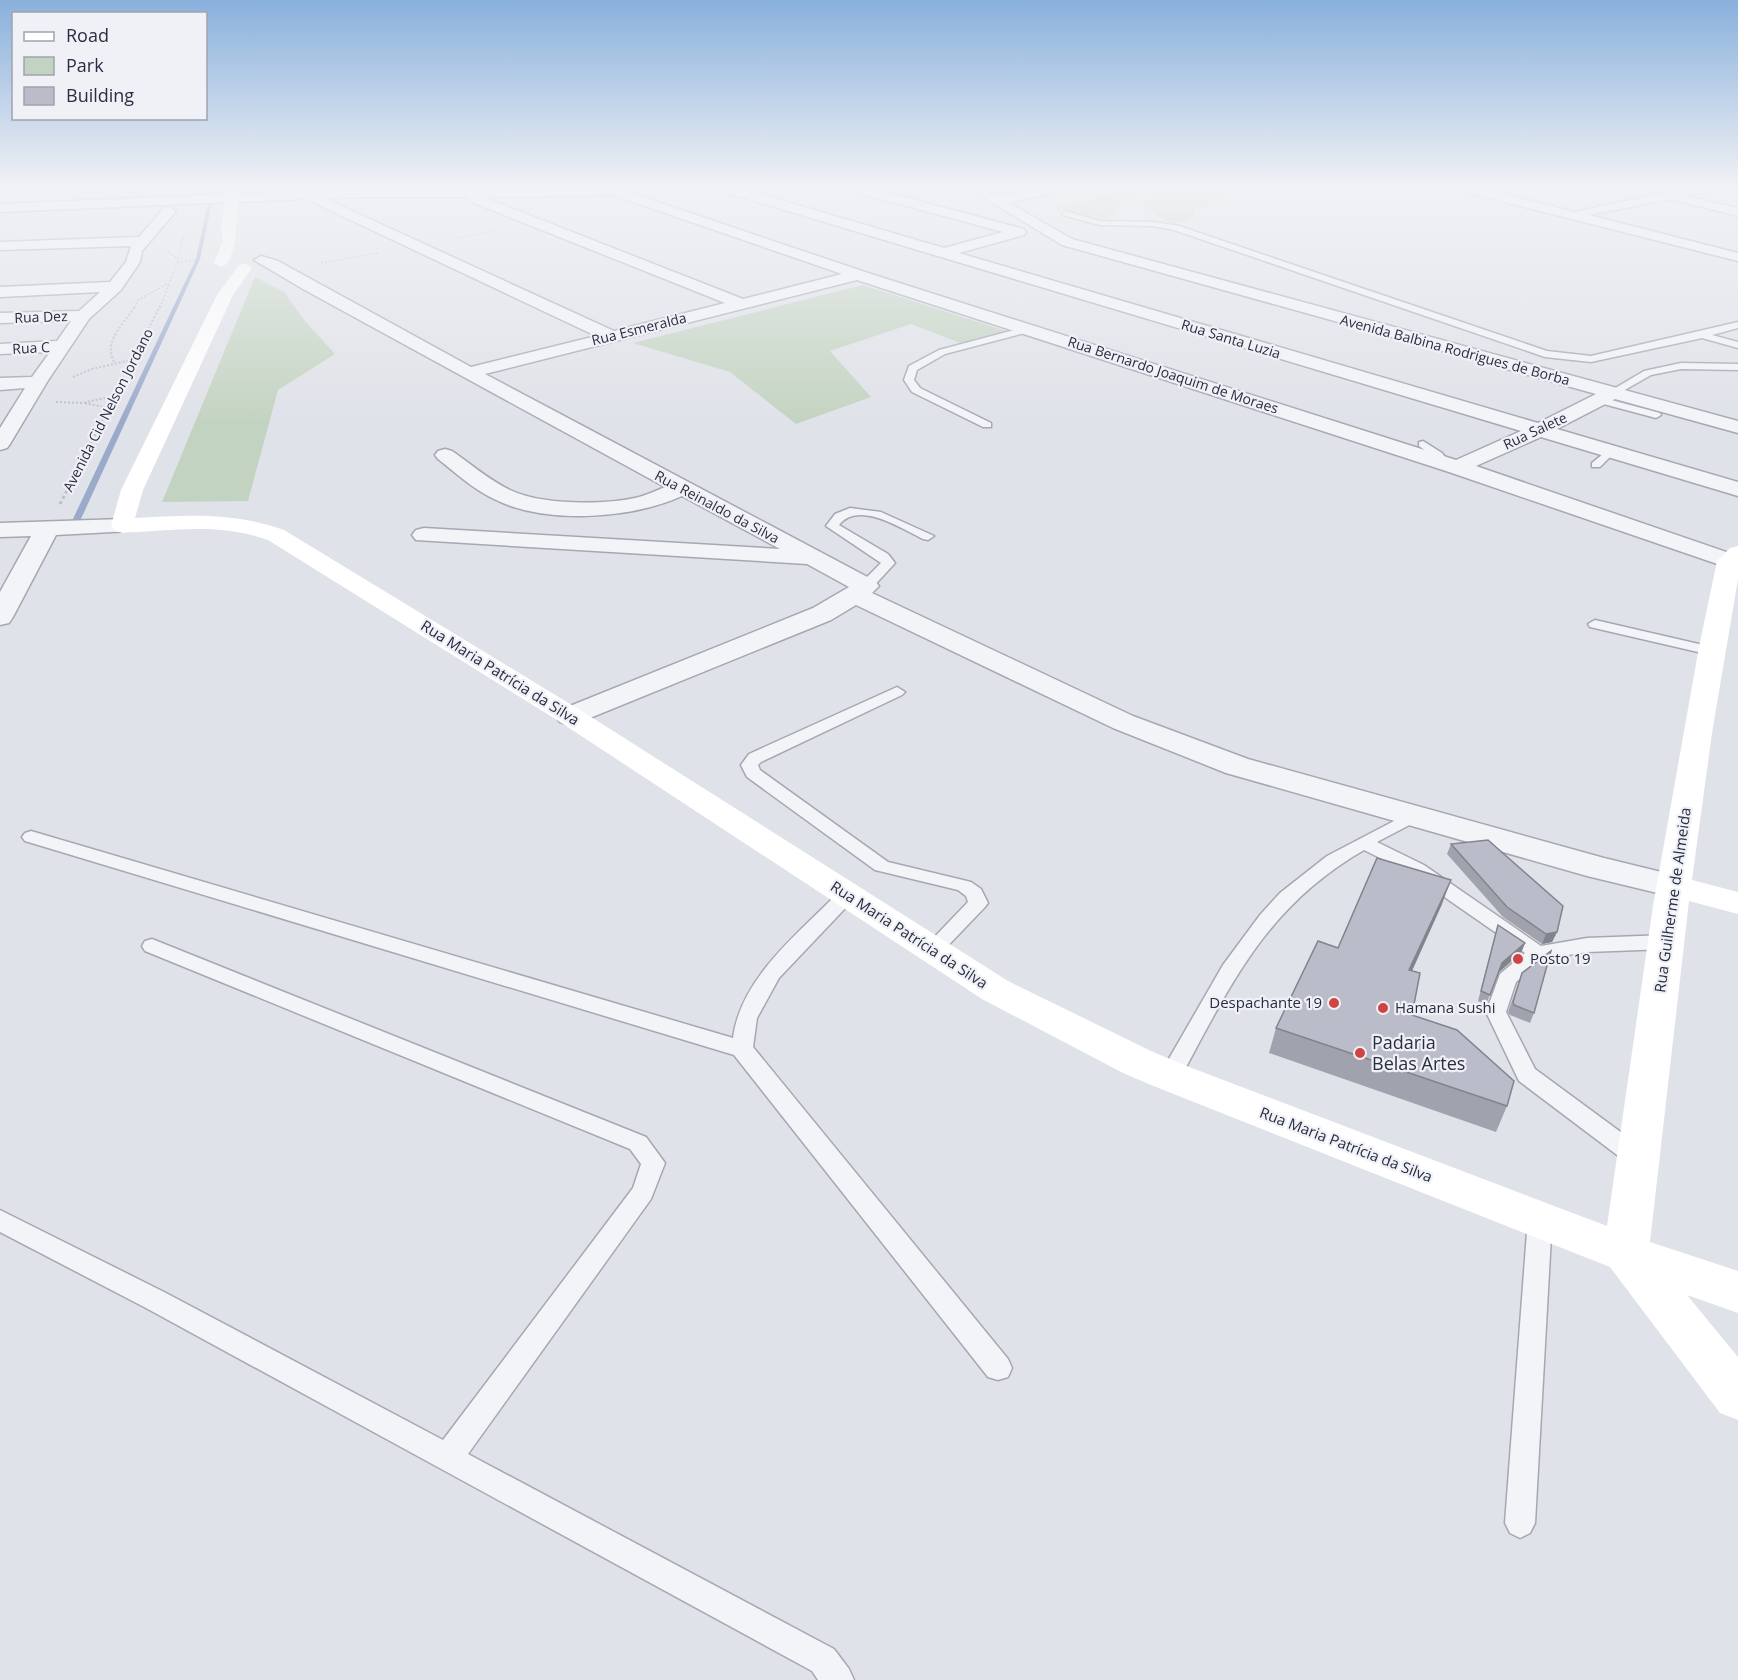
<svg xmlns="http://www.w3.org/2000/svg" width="1738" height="1680" viewBox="0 0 1738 1680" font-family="'Open Sans',sans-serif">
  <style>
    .green { fill: #c3d3c1 }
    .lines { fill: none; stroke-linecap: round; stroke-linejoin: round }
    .stream { fill: #9aaaca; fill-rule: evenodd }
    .lane-casing { stroke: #a5a8b3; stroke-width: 3 }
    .street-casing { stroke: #a5a8b3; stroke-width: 3 }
    .path-far2 { stroke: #bec0c8; stroke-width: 1.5; stroke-dasharray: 2 2; stroke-linecap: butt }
    .path-far1 { stroke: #bec0c8; stroke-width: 2; stroke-dasharray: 2 2; stroke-linecap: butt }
    .path { stroke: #bec0c8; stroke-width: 3; stroke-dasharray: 3 3; stroke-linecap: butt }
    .lane { fill: #f3f4f7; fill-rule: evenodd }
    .street { fill: #f3f4f7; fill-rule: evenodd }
    .secondary { fill: #fff; fill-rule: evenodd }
    .wall { fill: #a0a3ad }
    .shaded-wall { fill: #82848d }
    .building { fill: #babdc9; stroke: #82848d; stroke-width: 1.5 }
    .poi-dot { fill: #d04543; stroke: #f0f1f7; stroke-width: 2 }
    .labels { text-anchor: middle; stroke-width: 4.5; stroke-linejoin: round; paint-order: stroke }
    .far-street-label { font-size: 14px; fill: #282d41; stroke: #f0f1f7 }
    .street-label { font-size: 15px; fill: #282d41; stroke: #f0f1f7 }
    .poi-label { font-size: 15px; fill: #282d41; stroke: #f0f1f7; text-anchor: start }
    .near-poi-label { font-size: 18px; fill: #282d41; stroke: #f0f1f7; text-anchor: start }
  </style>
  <rect width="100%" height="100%" fill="#e0e2e9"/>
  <!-- green -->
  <g class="green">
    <path d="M 1132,188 L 1244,188 L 1224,193 L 1221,204 L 1195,208 L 1192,218 L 1172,225 L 1141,204 L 1145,199 L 1163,196 L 1145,191 L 1134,195 L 1106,219 L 1053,208 Z"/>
    <path d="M 255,277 L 284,292 L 304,320 L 335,354 L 278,390 L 248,501 L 162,502 Z"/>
    <path d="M 863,285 L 1009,332 L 960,343 L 911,324 L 830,351 L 871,397 L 796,424 L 730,372 L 633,343 Z"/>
  </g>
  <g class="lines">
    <!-- stream -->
    <path class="stream" d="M 211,188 L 215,188 L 200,259 L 80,521 L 73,523 L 72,521 L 196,259 Z"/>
    <defs>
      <g id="lane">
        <path d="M 1065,211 L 1100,221 L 1153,222 L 1179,226 L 1547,351 L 1591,356 L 1738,322 L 1738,328 L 1712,335 L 1738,342 L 1738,348 L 1702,338 L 1591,362 L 1545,357 L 1174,230 L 1153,226 L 1100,225 L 1062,215 Z"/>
        <path d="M 1029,326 L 1034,329 L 1032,331 L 945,354 L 917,370 L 914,380 L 920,388 L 991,423 L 991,427 L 983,427 L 912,392 L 904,380 L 909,366 L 939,350 Z"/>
        <path d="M 1681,363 L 1738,364 L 1738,370 L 1681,369 L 1651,375 L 1616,395 L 1607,393 L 1644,371 Z"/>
        <path d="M 1600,397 L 1660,413 L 1661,415 L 1656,418 L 1596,402 L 1596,398 Z"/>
        <path d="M 1423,441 L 1442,453 L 1450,464 L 1448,466 L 1440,466 L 1434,457 L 1419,446 L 1419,442 Z"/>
        <path d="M 1609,449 L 1615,452 L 1600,467 L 1592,467 L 1592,463 Z"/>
        <path d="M 850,508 L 881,512 L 934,536 L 928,540 L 923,539 C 902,529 859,500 839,525 L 888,554 L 895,563 L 871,589 L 861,589 L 859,586 L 861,583 L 881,563 L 826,526 L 835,514 Z"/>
        <path d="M 1595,620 L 1716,648 L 1718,651 L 1711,655 L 1590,627 L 1588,624 Z"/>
        <path d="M 897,687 L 905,692 L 902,695 L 761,762 L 758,765 L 760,770 L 888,862 L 971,882 L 981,889 L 988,903 L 985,907 L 939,955 L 932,957 L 925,955 L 922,950 L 968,902 L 966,896 L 958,890 L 875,870 L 747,777 L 741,765 L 749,754 Z"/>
        <path d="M 1415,810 L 1421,811 L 1424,815 L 1421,819 L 1377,842 L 1424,865 L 1541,946 L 1587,938 L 1667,935 L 1674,937 L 1677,942 L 1674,947 L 1667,949 L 1587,952 L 1544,959 L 1516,982 L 1506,1012 L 1535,1069 L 1645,1150 L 1649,1157 L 1645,1164 L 1637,1166 L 1629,1164 L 1519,1081 L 1486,1012 L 1500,974 L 1525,953 L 1410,873 L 1364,850 C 1265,907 1230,986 1178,1082 L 1170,1084 L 1162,1082 L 1159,1076 L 1223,965 L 1260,915 L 1280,893 L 1327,856 Z"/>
        <path d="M 31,831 L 733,1038 C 741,977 799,933 840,891 L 854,891 L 856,895 L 854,899 L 779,978 L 757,1018 L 753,1047 L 1008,1359 L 1012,1368 L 1008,1377 L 998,1380 L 988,1377 L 734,1055 L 25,841 L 22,837 L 25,833 Z"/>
        <path d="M 152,939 L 646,1137 L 665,1163 L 651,1199 L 468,1454 L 834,1649 L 849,1669 L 854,1680 L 818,1680 L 812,1671 L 146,1308 L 0,1232 L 0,1210 L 164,1292 L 443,1440 L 633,1188 L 641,1164 L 630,1149 L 145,951 L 142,946 L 145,941 Z"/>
        <path d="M 1540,1209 L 1549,1212 L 1552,1219 L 1535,1523 L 1530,1533 L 1520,1538 L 1510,1533 L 1505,1523 L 1528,1219 L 1531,1212 Z"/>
      </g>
      <g id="street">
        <path d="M 635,188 L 628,192 L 868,273 L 1456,460 L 1521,431 L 721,191 L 719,188 L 739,188 L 944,248 L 1003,232 L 851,191 L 849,188 L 870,188 L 1024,229 L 1026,232 L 1024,235 L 959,253 L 1538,423 L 1596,394 L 1062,245 L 968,188 L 983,188 L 999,197 L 1039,188 L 1063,188 L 1061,191 L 1009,203 L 1072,239 L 1738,421 L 1738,433 L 1615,399 L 1557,429 L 1738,482 L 1738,496 L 1541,437 L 1476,466 L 1738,556 L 1738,566 L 1729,568 L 1449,472 L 857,280 L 485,374 L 875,581 L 879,586 L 872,593 L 1133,716 L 1248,759 L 1604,858 L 1686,878 L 1691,886 L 1686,894 L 1674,897 L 1587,876 L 1226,773 L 1113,728 L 856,605 L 831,620 L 580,722 L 570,725 L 560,722 L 555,716 L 560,710 L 813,608 L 849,587 L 807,564 L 416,540 L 412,535 L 416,530 L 424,528 L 780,549 L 682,496 C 631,519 545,525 494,499 C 473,489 456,473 438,459 L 435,455 L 438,451 L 445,449 L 452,451 C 471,464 489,480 510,490 C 541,505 602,505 635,498 C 645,496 655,491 665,487 L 303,289 L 254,260 L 261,256 L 278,261 L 471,367 L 596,336 L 306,199 L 0,212 L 0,204 L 361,189 ZM 613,195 L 842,274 L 743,299 L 483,197 ZM 361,197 L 468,197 L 469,201 L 725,303 L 614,331 L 324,198 Z"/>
        <path d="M 1459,188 L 1481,188 L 1574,212 L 1688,188 L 1714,188 L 1712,191 L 1685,196 L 1738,208 L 1738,216 L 1670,199 L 1589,215 L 1738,253 L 1738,261 L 1461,191 Z"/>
        <path d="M 169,207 L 176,211 L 142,251 L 140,262 L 121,290 L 89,319 L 47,382 L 10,444 L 7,448 L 0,450 L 0,428 L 25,388 L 0,390 L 0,378 L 32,377 L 50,352 L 0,354 L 0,344 L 57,341 L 71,321 L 0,323 L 0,313 L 79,311 L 100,292 L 0,297 L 0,287 L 110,282 L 126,262 L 131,246 L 0,250 L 0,242 L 139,237 L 164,208 Z"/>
        <path d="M 123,519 L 131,521 L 135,526 L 131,531 L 56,535 L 13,617 L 9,623 L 0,625 L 0,592 L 31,536 L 0,537 L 0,523 Z"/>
      </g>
    </defs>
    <!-- lane casing -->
    <use href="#lane" class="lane-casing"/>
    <!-- street casing -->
    <use href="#street" class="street-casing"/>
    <!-- path-far2 -->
    <g class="path-far2">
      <path d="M 456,238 L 493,231"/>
      <path d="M 165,249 L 177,258"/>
      <path d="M 177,263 L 197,260"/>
      <path d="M 321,263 L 378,253"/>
      <path d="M 134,308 L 138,300 L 167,284"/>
      <path d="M 160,308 L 177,263 L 185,231"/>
    </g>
    <!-- path-far1 -->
    <g class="path-far1">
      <path d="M 114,362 C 103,340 124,325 135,306"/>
      <path d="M 73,377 L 92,369 L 131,360"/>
      <path d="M 56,402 L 82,403 L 114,396"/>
      <path d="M 85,403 L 108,408"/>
      <path d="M 82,461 L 160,306"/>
    </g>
    <!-- path -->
    <path class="path" d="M 60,504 L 83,460"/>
    <!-- lane -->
    <use href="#lane" class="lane"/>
    <!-- street -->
    <use href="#street" class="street"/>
    <!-- secondary -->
    <g class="secondary">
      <path d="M 227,188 L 239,188 C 237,205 239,263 221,267 L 214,263 L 223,240 L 221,229 Z"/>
      <path d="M 244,263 L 252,268 L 233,295 L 143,490 L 135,518 C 187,515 234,512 284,530 L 580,710 L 1008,981 L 1151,1051 L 1184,1065 L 1607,1226 L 1653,906 L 1699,647 L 1717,561 L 1730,548 L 1738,546 L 1738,579 L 1712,733 L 1692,880 L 1738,892 L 1738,914 L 1689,901 L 1650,1242 L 1738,1271 L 1738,1313 L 1687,1295 L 1738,1357 L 1738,1420 L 1720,1413 L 1610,1267 L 1156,1087 L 1123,1073 L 982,999 L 560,722 L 268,540 C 221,523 172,530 123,533 L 115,531 L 111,526 L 121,490 L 217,295 L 239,265 Z"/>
    </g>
  </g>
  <!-- wall -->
  <g class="wall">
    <path d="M 1451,844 L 1557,932 L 1552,942 L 1542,944 L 1503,917 L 1447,854 Z"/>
    <path d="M 1442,904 L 1412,971 L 1412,1015 L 1507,1106 L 1496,1132 L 1269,1053 L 1276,1028 L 1338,948 Z"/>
    <path d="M 1498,925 L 1525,943 L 1521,953 L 1498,973 L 1486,1005 L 1478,1001 L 1495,935 Z"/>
    <path d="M 1522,973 L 1534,1013 L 1530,1023 L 1510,1015 L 1508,1012 Z"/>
  </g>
  <!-- shaded-wall -->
  <g class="shaded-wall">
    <path d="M 1451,880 L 1442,904 L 1401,995 L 1409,970 Z"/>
    <path d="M 1557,932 L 1552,942 L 1542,944 L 1546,934 Z"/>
    <path d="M 1525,943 L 1521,953 L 1498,973 L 1502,963 Z"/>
  </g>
  <!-- building -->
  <g class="building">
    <path d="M 1488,840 L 1563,906 L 1557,932 L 1546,934 L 1507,907 L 1451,844 Z"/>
    <path d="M 1377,858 L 1451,880 L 1409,970 L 1420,973 L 1412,1015 L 1457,1030 L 1514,1081 L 1507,1106 L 1276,1028 L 1318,941 L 1338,948 Z"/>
    <path d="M 1498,925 L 1525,943 L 1502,963 L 1490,995 L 1481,991 Z"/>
    <path d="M 1551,951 L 1534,1013 L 1514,1005 L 1513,1002 L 1522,973 Z"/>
  </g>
  <!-- sky -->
  <linearGradient id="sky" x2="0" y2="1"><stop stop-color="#89b0dc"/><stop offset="0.44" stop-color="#f1f2f5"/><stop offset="1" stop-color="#f1f2f5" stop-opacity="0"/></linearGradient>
  <rect width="1738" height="423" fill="url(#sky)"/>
  <!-- markers -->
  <g class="poi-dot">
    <circle cx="1518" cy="959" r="6"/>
    <circle cx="1334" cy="1003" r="6"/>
    <circle cx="1383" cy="1008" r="6"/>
    <circle cx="1360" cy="1053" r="6"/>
  </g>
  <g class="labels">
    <!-- far-street labels -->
    <g class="far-street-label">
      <text transform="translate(41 317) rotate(-2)" y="5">Rua Dez</text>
      <text transform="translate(639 329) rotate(-14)" y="5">Rua Esmeralda</text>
      <text transform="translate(1231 339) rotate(17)" y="5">Rua Santa Luzia</text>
      <text transform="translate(31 348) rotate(-3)" y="5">Rua C</text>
      <text transform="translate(1455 350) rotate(15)" y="5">Avenida Balbina Rodrigues de Borba</text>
      <text transform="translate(1173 375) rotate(18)" y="5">Rua Bernardo Joaquim de Moraes</text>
      <text transform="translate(108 410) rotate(-63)" y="5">Avenida Cid Nelson Jordano</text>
      <text transform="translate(1535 431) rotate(-25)" y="5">Rua Salete</text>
      <text transform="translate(717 507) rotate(28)" y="5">Rua Reinaldo da Silva</text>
    </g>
    <!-- street labels -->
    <g class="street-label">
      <text transform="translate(500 673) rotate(32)" y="5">Rua Maria Patrícia da Silva</text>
      <text transform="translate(1673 900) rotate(-82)" y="5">Rua Guilherme de Almeida</text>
      <text transform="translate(909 935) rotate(33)" y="5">Rua Maria Patrícia da Silva</text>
      <text transform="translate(1346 1145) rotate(21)" y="5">Rua Maria Patrícia da Silva</text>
    </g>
    <!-- poi labels -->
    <g class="poi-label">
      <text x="1530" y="964">Posto 19</text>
      <text x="1322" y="1008" text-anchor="end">Despachante 19</text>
      <text x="1395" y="1013">Hamana Sushi</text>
    </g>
    <!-- near-poi labels -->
    <g class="near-poi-label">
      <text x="1372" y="1049">Padaria<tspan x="1372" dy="21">Belas Artes</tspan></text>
    </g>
  </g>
  <!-- legend -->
  <rect x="12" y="12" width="195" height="108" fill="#f0f1f7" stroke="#a0a3ae" stroke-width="1.5"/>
  <rect x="24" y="32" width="30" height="9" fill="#ffffff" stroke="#a0a3ae" stroke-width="1.5"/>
  <text x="66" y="42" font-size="18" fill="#282d41">Road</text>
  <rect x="24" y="57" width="30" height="18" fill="#c3d3c1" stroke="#a0a3ae" stroke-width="1.5"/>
  <text x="66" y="72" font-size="18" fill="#282d41">Park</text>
  <rect x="24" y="87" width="30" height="18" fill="#babdc9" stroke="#a0a3ae" stroke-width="1.5"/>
  <text x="66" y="102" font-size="18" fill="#282d41">Building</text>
</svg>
